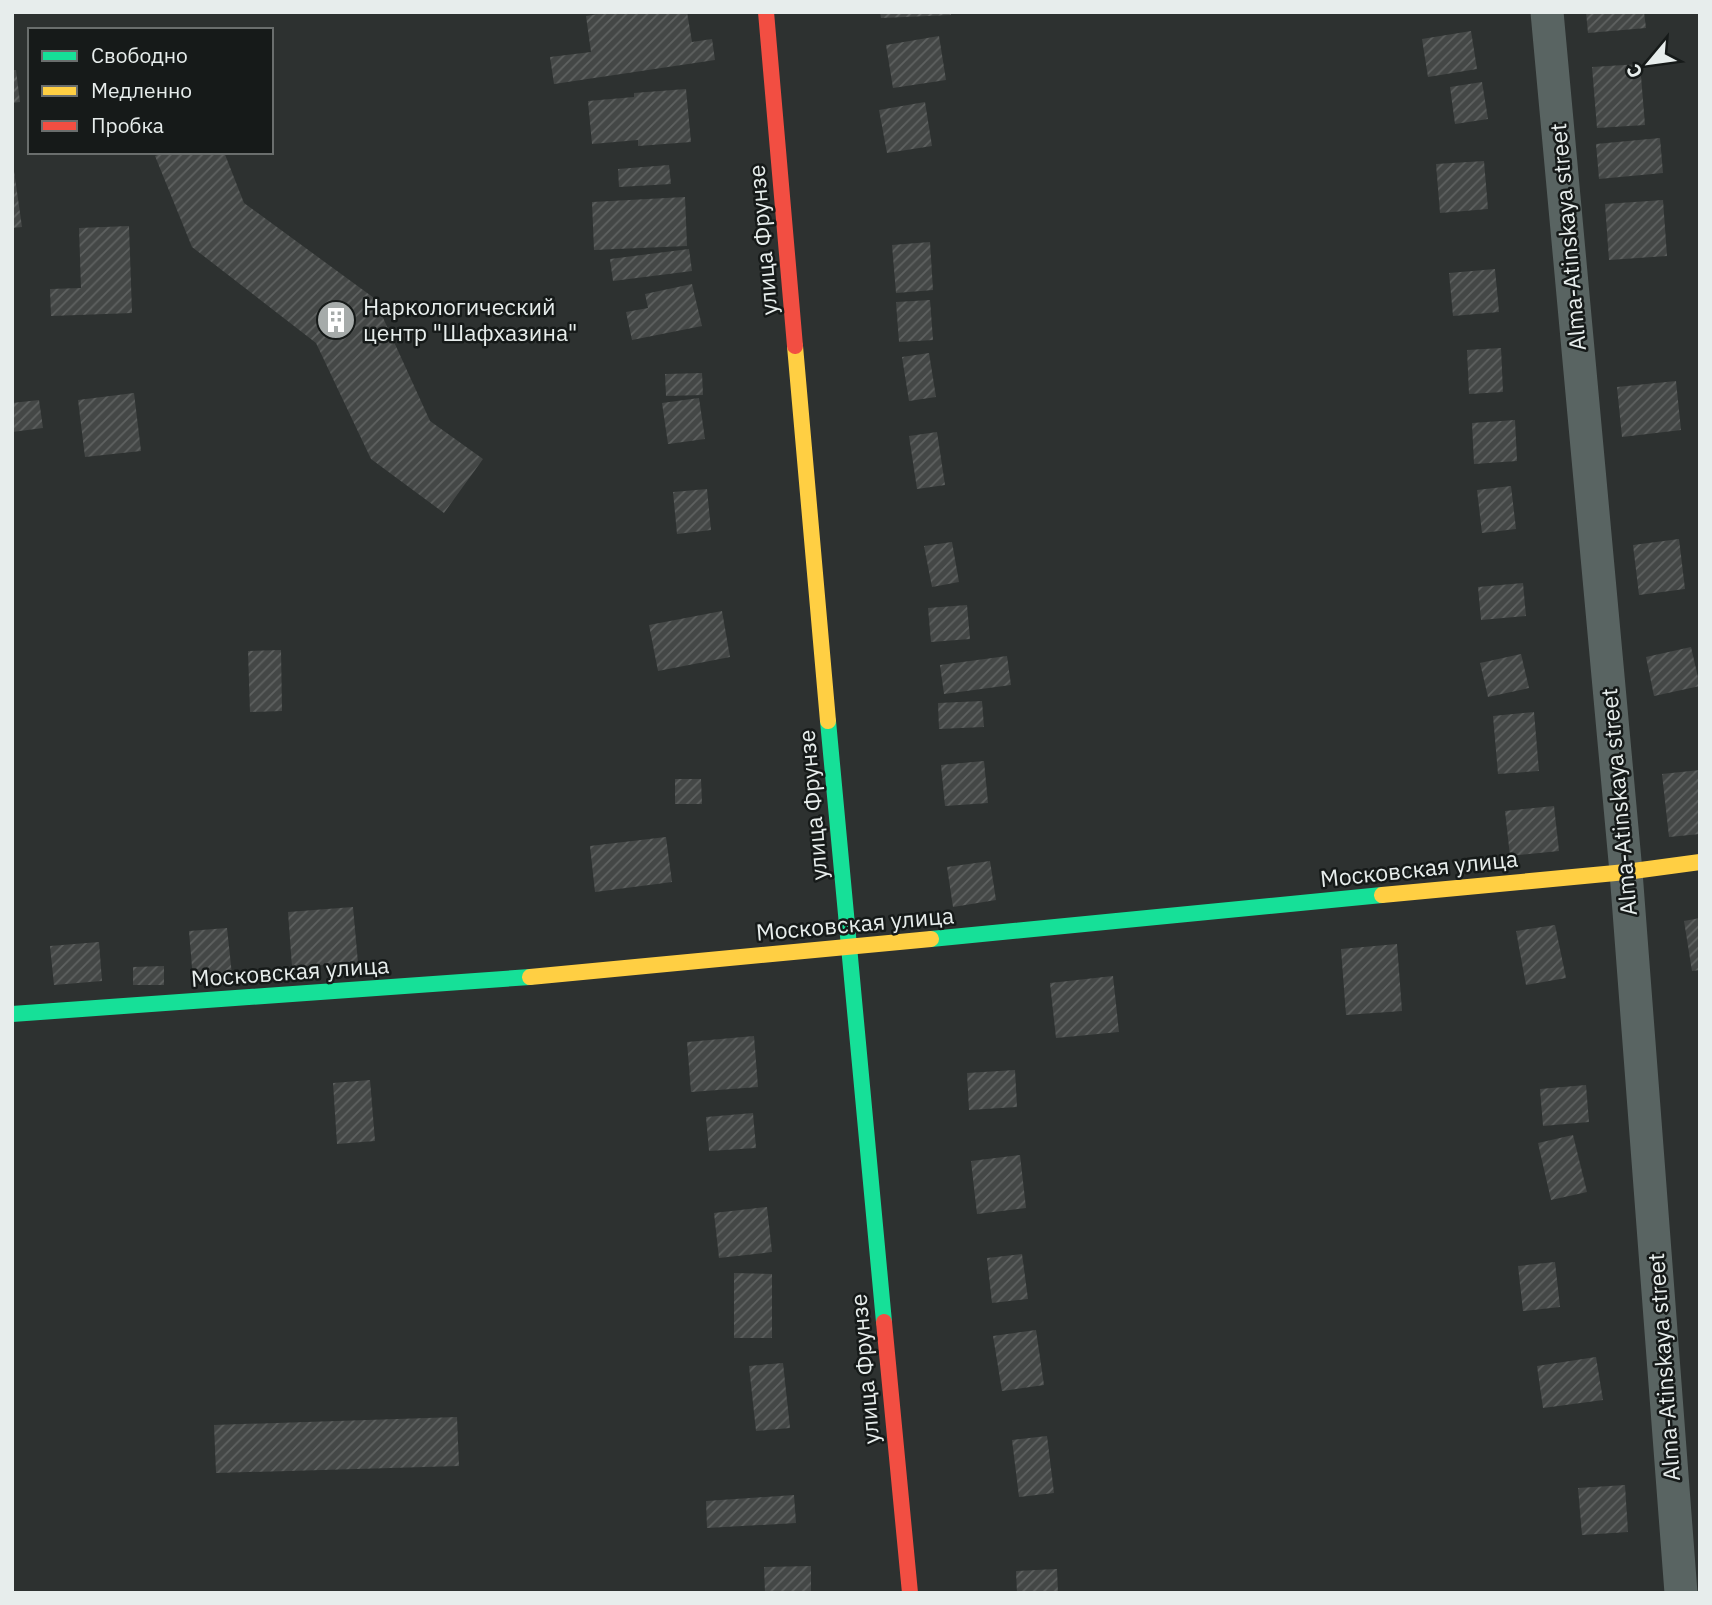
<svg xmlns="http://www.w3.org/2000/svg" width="1712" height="1605" viewBox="0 0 1712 1605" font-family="'IBM Plex Sans',sans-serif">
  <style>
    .building { fill: url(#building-hatch) }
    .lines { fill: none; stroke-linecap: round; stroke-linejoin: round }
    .street { stroke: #596462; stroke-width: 33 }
    .fast { stroke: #16e098; stroke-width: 16 }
    .slow { stroke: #ffcf43; stroke-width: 16 }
    .jam { stroke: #f24e42; stroke-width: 16 }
    .labels { text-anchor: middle; stroke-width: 5; stroke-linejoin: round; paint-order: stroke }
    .street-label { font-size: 23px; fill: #e7edec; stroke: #161a19 }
    .poi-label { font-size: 23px; fill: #e7edec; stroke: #161a19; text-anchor: start }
  </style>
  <defs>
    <pattern id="building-hatch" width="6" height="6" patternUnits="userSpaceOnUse" patternTransform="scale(1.75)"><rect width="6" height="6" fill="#444746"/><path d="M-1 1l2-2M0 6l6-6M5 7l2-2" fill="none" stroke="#5f6261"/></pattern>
  </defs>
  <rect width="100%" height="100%" fill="#2d3130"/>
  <!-- building -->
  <g class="building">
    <path d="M 610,12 L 687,12 L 692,42 L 712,39 L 715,60 L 554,84 L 550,57 L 591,52 L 586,16 Z"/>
    <path d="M 880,12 L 951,12 L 951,15 L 881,18 Z"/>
    <path d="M 1586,12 L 1644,12 L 1646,28 L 1588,33 Z"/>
    <path d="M 1471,31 L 1477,69 L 1428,77 L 1422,39 Z"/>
    <path d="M 939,36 L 946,80 L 893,88 L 886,45 Z"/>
    <path d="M 1640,64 L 1645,125 L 1597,128 L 1592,67 Z"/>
    <path d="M 16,70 L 20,102 L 12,103 L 12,71 Z"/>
    <path d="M 1482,82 L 1488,119 L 1455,124 L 1450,87 Z"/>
    <path d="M 686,89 L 691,142 L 638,146 L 638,140 L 592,144 L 588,101 L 634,97 L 634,93 Z"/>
    <path d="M 925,102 L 932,146 L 887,153 L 879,110 Z"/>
    <path d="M 1660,138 L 1663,173 L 1599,179 L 1596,144 Z"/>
    <path d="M 164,152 L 224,152 L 244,203 L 374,298 L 430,421 L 483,459 L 444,513 L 371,459 L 316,343 L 192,247 L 155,156 Z"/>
    <path d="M 12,157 L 22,227 L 12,228 Z"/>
    <path d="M 1484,161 L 1488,209 L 1440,213 L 1436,164 Z"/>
    <path d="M 669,165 L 671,184 L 619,187 L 618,169 Z"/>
    <path d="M 685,197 L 687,246 L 594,250 L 592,202 Z"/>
    <path d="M 1663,200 L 1667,256 L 1609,260 L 1605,204 Z"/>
    <path d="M 129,226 L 132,313 L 51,316 L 50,289 L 81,288 L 79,228 Z"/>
    <path d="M 930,242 L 933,290 L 896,293 L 892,245 Z"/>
    <path d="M 689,249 L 692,271 L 613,281 L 610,259 Z"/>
    <path d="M 1495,269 L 1499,312 L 1453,316 L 1449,273 Z"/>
    <path d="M 692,284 L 702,326 L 632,340 L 626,312 L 648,308 L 645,294 Z"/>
    <path d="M 930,300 L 933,340 L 899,342 L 896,302 Z"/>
    <path d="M 1501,348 L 1503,392 L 1469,394 L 1467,350 Z"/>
    <path d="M 929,353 L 936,397 L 909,401 L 902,357 Z"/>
    <path d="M 702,373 L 703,395 L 666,396 L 665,374 Z"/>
    <path d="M 1676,381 L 1681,430 L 1622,437 L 1617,387 Z"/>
    <path d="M 134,393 L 141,451 L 85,457 L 78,400 Z"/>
    <path d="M 699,398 L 705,439 L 668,444 L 662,403 Z"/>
    <path d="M 39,400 L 43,428 L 12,432 L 12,403 Z"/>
    <path d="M 1515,420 L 1517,461 L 1474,464 L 1472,423 Z"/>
    <path d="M 937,432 L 945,485 L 917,489 L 909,436 Z"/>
    <path d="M 1511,486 L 1516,529 L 1482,533 L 1477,490 Z"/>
    <path d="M 707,489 L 711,530 L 677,534 L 673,492 Z"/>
    <path d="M 1679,539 L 1685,589 L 1639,595 L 1633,545 Z"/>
    <path d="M 952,542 L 959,582 L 932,587 L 924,546 Z"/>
    <path d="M 1523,583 L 1526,616 L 1481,620 L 1478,587 Z"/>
    <path d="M 967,605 L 970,639 L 931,642 L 928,608 Z"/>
    <path d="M 722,611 L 730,657 L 658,671 L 649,625 Z"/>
    <path d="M 1691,647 L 1700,686 L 1654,696 L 1646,657 Z"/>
    <path d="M 281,650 L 282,711 L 250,712 L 248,651 Z"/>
    <path d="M 1521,654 L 1529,688 L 1488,697 L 1480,663 Z"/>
    <path d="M 1007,656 L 1011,685 L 944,694 L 940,665 Z"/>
    <path d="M 982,701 L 984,727 L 939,729 L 938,703 Z"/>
    <path d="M 1534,712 L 1539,771 L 1498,774 L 1493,716 Z"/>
    <path d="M 984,761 L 988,803 L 945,806 L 941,765 Z"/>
    <path d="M 1700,770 L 1700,834 L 1669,837 L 1662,774 Z"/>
    <path d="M 675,779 L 701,779 L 702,804 L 675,804 Z"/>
    <path d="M 1554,806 L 1559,851 L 1510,856 L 1505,811 Z"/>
    <path d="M 666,837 L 672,882 L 595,892 L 590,846 Z"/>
    <path d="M 990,861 L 996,900 L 953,907 L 947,867 Z"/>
    <path d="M 353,907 L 358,963 L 292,967 L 288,912 Z"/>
    <path d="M 1700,918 L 1700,970 L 1692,971 L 1684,921 Z"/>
    <path d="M 1555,925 L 1566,978 L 1526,985 L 1516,931 Z"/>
    <path d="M 227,928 L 232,975 L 193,979 L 189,931 Z"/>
    <path d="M 99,942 L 102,981 L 54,985 L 50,946 Z"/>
    <path d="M 1397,944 L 1402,1011 L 1346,1015 L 1341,949 Z"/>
    <path d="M 164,966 L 164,985 L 133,985 L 133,967 Z"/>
    <path d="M 1113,976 L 1119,1032 L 1056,1038 L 1050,983 Z"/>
    <path d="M 754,1036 L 758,1087 L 691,1092 L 687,1042 Z"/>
    <path d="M 1015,1070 L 1017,1107 L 969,1110 L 967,1073 Z"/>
    <path d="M 370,1080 L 375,1141 L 337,1144 L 333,1083 Z"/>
    <path d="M 1586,1085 L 1589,1122 L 1543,1126 L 1540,1089 Z"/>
    <path d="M 753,1113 L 756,1148 L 709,1151 L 706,1117 Z"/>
    <path d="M 1573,1135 L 1587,1192 L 1551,1200 L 1538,1143 Z"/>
    <path d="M 1020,1155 L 1026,1208 L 977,1214 L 971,1161 Z"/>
    <path d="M 767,1207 L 772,1252 L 719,1258 L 714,1213 Z"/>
    <path d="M 1022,1254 L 1028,1299 L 992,1303 L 987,1258 Z"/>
    <path d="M 1555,1262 L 1560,1307 L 1523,1311 L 1518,1266 Z"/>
    <path d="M 734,1273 L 772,1274 L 772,1338 L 734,1338 Z"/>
    <path d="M 1036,1330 L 1044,1385 L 1002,1391 L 993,1336 Z"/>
    <path d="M 1596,1357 L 1603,1400 L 1543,1408 L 1537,1366 Z"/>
    <path d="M 783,1363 L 790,1428 L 756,1431 L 749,1366 Z"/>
    <path d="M 457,1417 L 459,1466 L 216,1473 L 214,1425 Z"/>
    <path d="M 1047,1436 L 1054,1493 L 1019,1497 L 1012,1440 Z"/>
    <path d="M 1625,1485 L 1628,1532 L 1582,1535 L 1578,1488 Z"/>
    <path d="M 794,1495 L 796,1523 L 707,1528 L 706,1501 Z"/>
    <path d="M 811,1566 L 811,1593 L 765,1593 L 764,1567 Z"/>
    <path d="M 1057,1569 L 1058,1593 L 1017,1593 L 1016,1571 Z"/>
  </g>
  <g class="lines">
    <!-- street -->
    <path class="street" d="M 1547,12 L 1626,872 L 1681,1593"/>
    <!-- fast -->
    <g class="fast">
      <path d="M 828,721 L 884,1322"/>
      <path d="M 931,939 L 1382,895"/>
      <path d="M 12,1014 L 530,977"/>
    </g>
    <!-- slow -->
    <g class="slow">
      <path d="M 795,346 L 828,721"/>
      <path d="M 1382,895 L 1626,872 L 1700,862"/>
      <path d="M 530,977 L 931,939"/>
    </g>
    <!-- jam -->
    <g class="jam">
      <path d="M 766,12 L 795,346"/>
      <path d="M 884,1322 L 910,1593"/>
    </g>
  </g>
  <!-- icons -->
  <defs>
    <symbol id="building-disc" viewBox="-11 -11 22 22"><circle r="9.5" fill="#a6abaa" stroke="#161a19"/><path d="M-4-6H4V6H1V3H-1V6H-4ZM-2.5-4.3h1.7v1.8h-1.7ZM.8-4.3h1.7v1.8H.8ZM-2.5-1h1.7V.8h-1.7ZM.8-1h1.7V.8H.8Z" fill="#fff"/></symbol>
  </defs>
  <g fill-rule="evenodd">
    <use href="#building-disc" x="314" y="298" width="44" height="44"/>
  </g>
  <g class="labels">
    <!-- street labels -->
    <g class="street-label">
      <text transform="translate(1568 237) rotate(-95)" y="8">Alma-Atinskaya street</text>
      <text transform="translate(763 240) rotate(-95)" y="8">улица Фрунзе</text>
      <text transform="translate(1619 802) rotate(-95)" y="8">Alma-Atinskaya street</text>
      <text transform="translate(813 805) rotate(-95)" y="8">улица Фрунзе</text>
      <text transform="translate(1419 869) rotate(-6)" y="8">Московская улица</text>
      <text transform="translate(855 924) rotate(-5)" y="8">Московская улица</text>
      <text transform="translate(290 972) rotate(-4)" y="8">Московская улица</text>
      <text transform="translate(1664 1367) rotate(-94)" y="8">Alma-Atinskaya street</text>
      <text transform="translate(865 1369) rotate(-95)" y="8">улица Фрунзе</text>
    </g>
    <!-- poi labels -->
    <g class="poi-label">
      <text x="363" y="315">Наркологический<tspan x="363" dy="26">центр "Шафхазина"</tspan></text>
    </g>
  </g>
  <!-- border -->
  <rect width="1712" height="1605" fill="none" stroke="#e7edec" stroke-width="28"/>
  <!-- legend -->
  <rect x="28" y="28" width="245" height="126" fill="#161a19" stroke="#6a6e6d" stroke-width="2"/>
  <rect x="42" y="51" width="35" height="10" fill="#16e098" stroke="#6a6e6d" stroke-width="2"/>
  <text x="91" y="63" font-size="21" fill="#e7edec">Свободно</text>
  <rect x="42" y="86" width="35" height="10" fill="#ffcf43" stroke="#6a6e6d" stroke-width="2"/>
  <text x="91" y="98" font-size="21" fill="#e7edec">Медленно</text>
  <rect x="42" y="121" width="35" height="10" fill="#f24e42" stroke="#6a6e6d" stroke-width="2"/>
  <text x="91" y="133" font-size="21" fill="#e7edec">Пробка</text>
  <!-- north arrow -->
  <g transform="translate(1649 63) rotate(241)" stroke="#161a19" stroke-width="5" paint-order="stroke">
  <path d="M0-5L12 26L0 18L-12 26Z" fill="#e7edec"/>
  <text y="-10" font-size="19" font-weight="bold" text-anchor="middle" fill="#e7edec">С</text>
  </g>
</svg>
